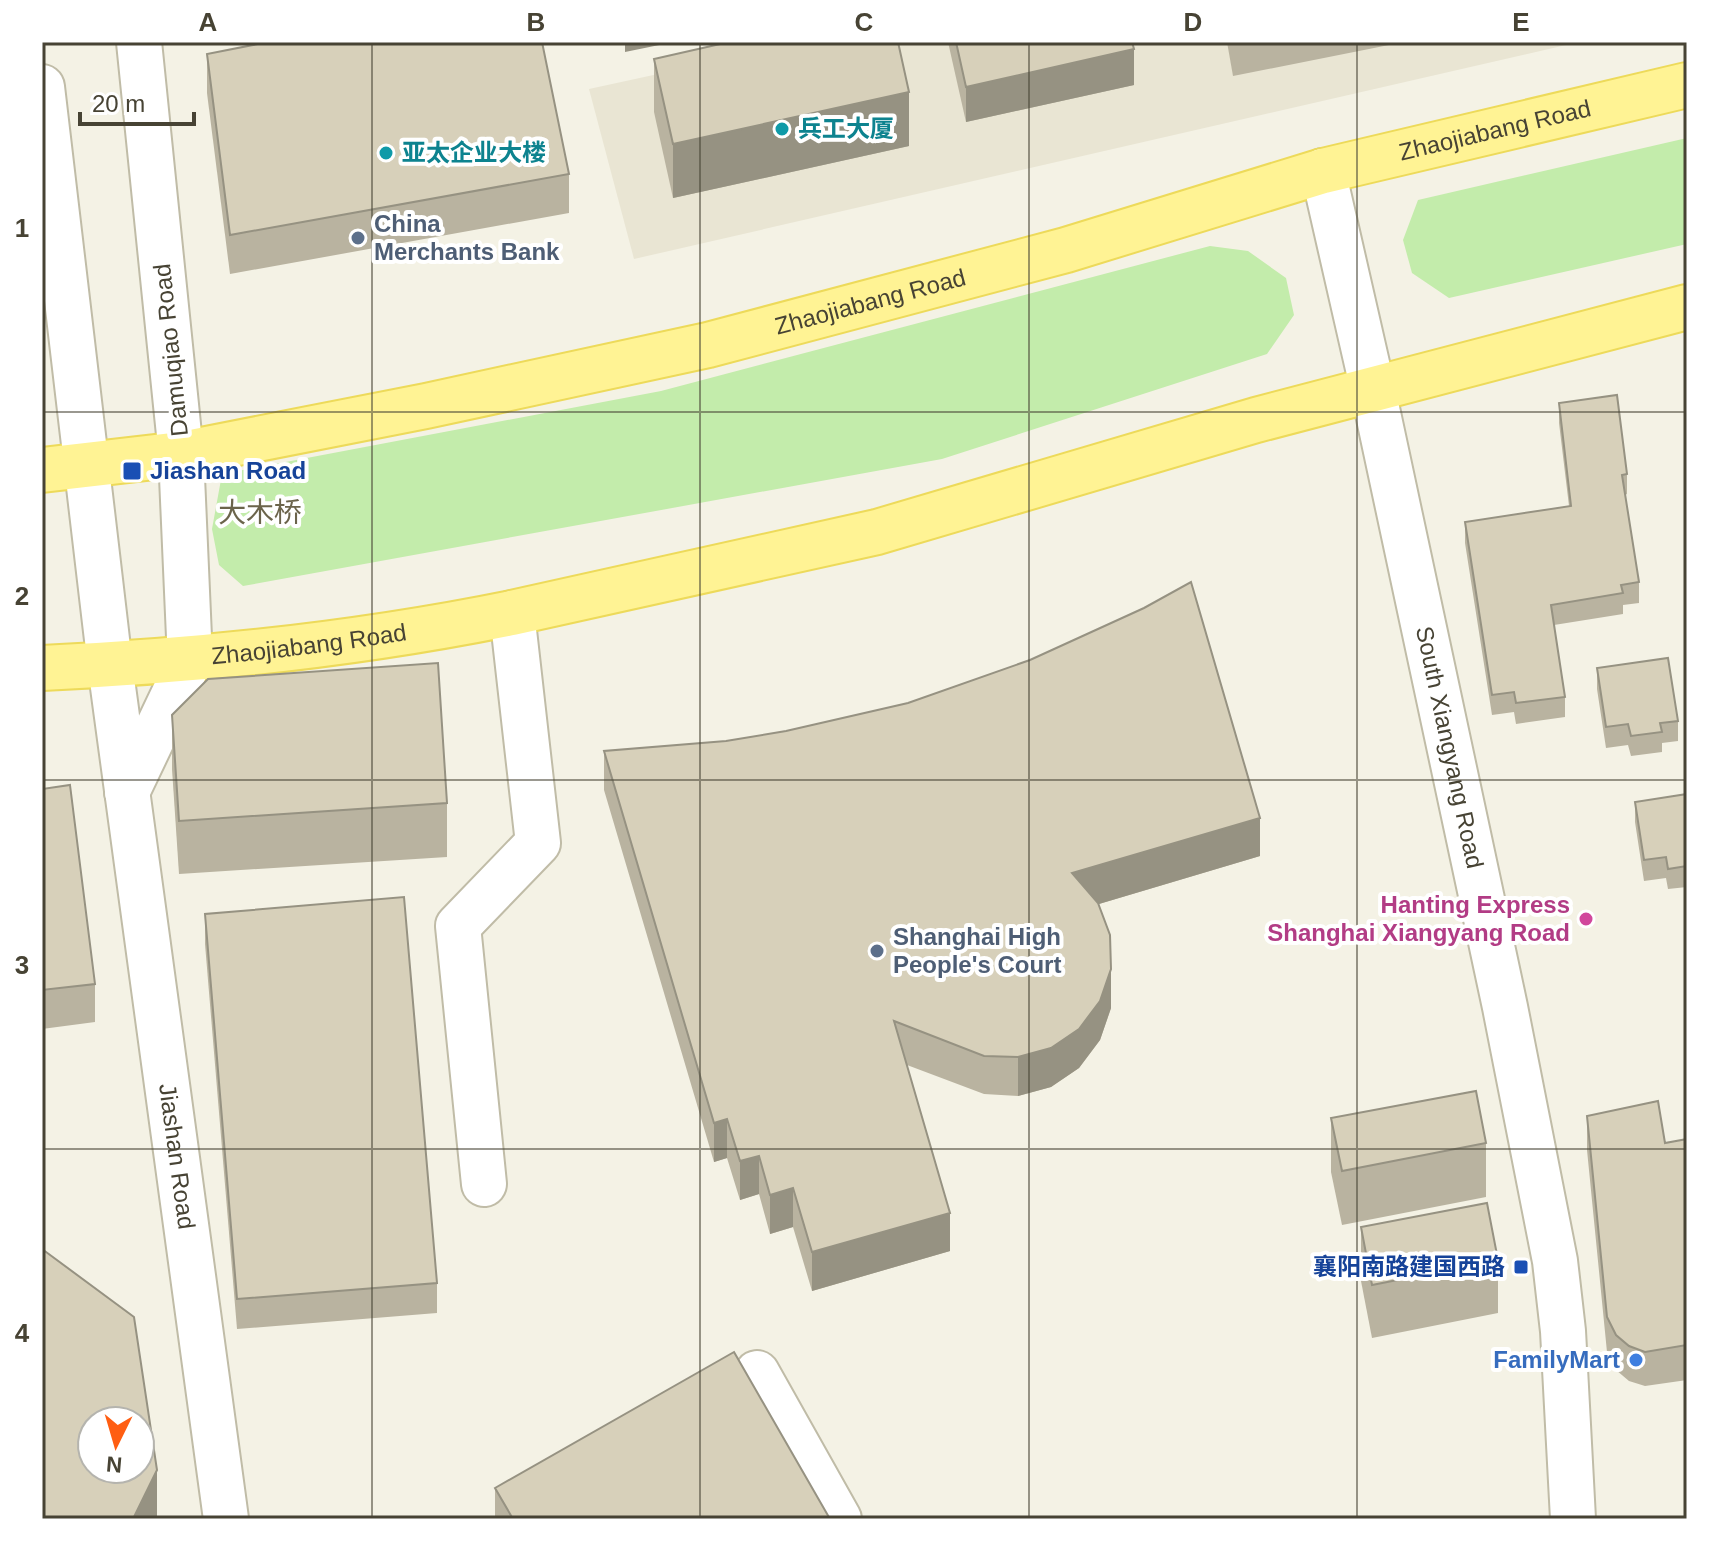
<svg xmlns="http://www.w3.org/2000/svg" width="1729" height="1561" viewBox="0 0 1729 1561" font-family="Arial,'Noto Sans SC',sans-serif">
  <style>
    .residential { fill: #e9e5d3 }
    .green { fill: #c3ecab }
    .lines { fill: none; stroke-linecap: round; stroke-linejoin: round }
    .minor-casing { stroke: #c0bca7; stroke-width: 48 }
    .major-casing { stroke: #edda5a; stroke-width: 48 }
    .minor { stroke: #fff; stroke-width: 44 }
    .major { stroke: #fff394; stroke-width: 44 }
    .wall { fill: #b9b3a0 }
    .shaded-wall { fill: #969282 }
    .building { fill: #d7d0ba; stroke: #969282; stroke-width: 2; fill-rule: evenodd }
    .grid { fill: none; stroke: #474334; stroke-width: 2; stroke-opacity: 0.55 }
    .culture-dot { fill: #0f9aa8; stroke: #fff; stroke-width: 3 }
    .service-dot { fill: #5c6f8a; stroke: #fff; stroke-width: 3 }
    .transit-dot { fill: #1a4fb4; stroke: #fff; stroke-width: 3 }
    .hotel-dot { fill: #d1479c; stroke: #fff; stroke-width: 3 }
    .shop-dot { fill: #3f7fe0; stroke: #fff; stroke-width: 3 }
    .labels { text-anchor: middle; stroke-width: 8; stroke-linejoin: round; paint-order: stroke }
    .culture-label { font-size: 24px; font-weight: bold; fill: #0d838f; stroke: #fff; text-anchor: start }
    .street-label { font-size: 24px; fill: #474334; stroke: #fff }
    .service-label { font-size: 24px; font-weight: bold; fill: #4e5e75; stroke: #fff; text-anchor: start }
    .transit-label { font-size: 24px; font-weight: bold; fill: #164399; stroke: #fff; text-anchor: start }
    .hotel-label { font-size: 24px; font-weight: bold; fill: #b23c85; stroke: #fff; text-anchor: end }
    .shop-label { font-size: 24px; font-weight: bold; fill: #366cbe; stroke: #fff; text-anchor: end }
    .quarter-label { font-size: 28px; fill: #6b644b; stroke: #fff }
    .neatline { fill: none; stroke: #474334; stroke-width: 3 }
    .grid-label { font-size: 26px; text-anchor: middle; font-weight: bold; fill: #474334 }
  </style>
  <rect width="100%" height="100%" fill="#f4f2e5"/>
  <!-- residential -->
  <path class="residential" d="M 805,42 L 1579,42 L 634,259 L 589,89 Z"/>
  <!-- green -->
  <g class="green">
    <path d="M 1687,138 L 1687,244 L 1449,298 L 1412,273 L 1403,240 L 1418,200 Z"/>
    <path d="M 1210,246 L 1248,251 L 1286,278 L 1294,315 L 1267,354 L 942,459 L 243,586 L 219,565 L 212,529 L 222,474 L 661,391 Z"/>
  </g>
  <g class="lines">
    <defs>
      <g id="minor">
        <path id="s1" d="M 42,87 L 110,665 L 226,1519"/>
        <path id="s2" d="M 1323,171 L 1373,390 L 1505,1007 L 1555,1261 L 1563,1331 L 1573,1519"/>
        <path d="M 127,792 L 190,660 L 181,454 L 139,42"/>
        <path d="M 484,1184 L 458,926 L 538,843 L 512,613"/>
        <path d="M 757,1373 L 839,1519"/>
      </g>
      <g id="major">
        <path id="s3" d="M 42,470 L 181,454 L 426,406 L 708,345 L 1066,250 L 1323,171 L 1687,85"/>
        <path id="s4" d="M 42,668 C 198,661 359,644 512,613 L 877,532 L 1256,420 L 1687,307"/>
      </g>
    </defs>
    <!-- minor casing -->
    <use href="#minor" class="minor-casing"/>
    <!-- major casing -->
    <use href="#major" class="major-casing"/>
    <!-- minor -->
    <use href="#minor" class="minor"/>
    <!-- major -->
    <use href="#major" class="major"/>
  </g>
  <!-- wall -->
  <g class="wall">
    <path d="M 948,42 L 1132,42 L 1134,85 L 966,122 Z"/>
    <path d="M 1227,42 L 1404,42 L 1233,76 Z"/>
    <path d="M 207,54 L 569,174 L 569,213 L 230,274 L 207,93 Z"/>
    <path d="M 654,59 L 909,146 L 673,198 L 654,112 Z"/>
    <path d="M 1559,403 L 1627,474 L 1627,494 L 1625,495 L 1639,582 L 1639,603 L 1623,605 L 1623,614 L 1554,625 L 1565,697 L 1565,717 L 1516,724 L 1514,712 L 1492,715 L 1465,543 L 1465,522 L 1569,506 L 1559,423 Z"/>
    <path d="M 1597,668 L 1678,721 L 1678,741 L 1662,743 L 1662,752 L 1631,756 L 1628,745 L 1606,748 L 1597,689 Z"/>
    <path d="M 172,715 L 447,803 L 447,857 L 179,874 L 172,769 Z"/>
    <path d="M 604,751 L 1260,856 L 1099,904 L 1111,1008 L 1100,1040 L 1079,1068 L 1051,1087 L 1018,1096 L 984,1094 L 907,1065 L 950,1251 L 812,1291 L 793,1227 L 770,1234 L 759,1194 L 740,1200 L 727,1158 L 714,1162 L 604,790 Z"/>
    <path d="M 42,789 L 95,984 L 95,1022 L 42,1029 Z"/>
    <path d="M 1687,794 L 1687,887 L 1668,889 L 1666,878 L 1644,881 L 1635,822 L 1635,802 Z"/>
    <path d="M 205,914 L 437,1283 L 437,1313 L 237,1329 L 205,944 Z"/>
    <path d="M 1587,1116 L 1665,1143 L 1687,1139 L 1687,1380 L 1645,1386 L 1629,1381 L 1616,1370 L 1607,1352 L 1587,1150 Z"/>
    <path d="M 1331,1118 L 1486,1143 L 1486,1197 L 1342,1225 L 1331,1172 Z"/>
    <path d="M 1361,1227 L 1498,1260 L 1498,1313 L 1372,1338 L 1361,1281 Z"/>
    <path d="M 495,1488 L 830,1519 L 495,1519 Z"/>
  </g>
  <!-- shaded-wall -->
  <g class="shaded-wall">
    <path d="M 625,42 L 674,42 L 625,52 Z"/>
    <path d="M 1134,49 L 1134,85 L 966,122 L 966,87 Z"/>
    <path d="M 909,92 L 909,146 L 673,198 L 673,144 Z"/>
    <path d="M 1260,818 L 1260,856 L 1072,912 L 1072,873 Z"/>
    <path d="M 1111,969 L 1111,1008 L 1100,1040 L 1079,1068 L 1051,1087 L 1018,1096 L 1018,1057 Z"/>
    <path d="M 727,1119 L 727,1158 L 714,1162 L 714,1123 Z"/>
    <path d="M 759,1156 L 759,1194 L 740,1200 L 740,1161 Z"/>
    <path d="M 793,1188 L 793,1227 L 770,1234 L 770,1195 Z"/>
    <path d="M 950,1213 L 950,1251 L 812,1291 L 812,1252 Z"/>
    <path d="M 157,1470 L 157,1519 L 133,1519 Z"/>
  </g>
  <!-- building -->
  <g class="building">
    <path d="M 268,42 L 542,42 L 569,174 L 230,235 L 207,54 Z"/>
    <path d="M 729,42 L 898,42 L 909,92 L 673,144 L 654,59 Z"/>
    <path d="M 956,42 L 1132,42 L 1134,49 L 966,87 Z"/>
    <path d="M 1617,395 L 1627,474 L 1622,475 L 1639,582 L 1621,585 L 1623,593 L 1551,605 L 1565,697 L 1516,703 L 1514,692 L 1492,695 L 1465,522 L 1571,506 L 1559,403 Z"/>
    <path d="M 1191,582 L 1260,818 L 1072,873 L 1098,903 L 1110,935 L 1111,969 L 1100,1001 L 1079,1029 L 1051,1048 L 1018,1057 L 984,1056 L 894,1021 L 950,1213 L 812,1252 L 793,1188 L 770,1195 L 759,1156 L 740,1161 L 727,1119 L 714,1123 L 604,751 L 726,741 L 786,731 L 908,703 L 1030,660 L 1144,608 Z"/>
    <path d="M 1668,658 L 1678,721 L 1660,723 L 1662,732 L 1631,736 L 1628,724 L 1606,727 L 1597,668 Z"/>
    <path d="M 438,663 L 447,803 L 179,821 L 172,715 L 208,679 Z"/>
    <path d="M 70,785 L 95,984 L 42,990 L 42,789 Z"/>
    <path d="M 1687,794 L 1687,866 L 1668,869 L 1666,857 L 1644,860 L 1635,802 Z"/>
    <path d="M 404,897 L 437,1283 L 237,1299 L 205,914 Z"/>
    <path d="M 1476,1091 L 1486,1143 L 1342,1171 L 1331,1118 Z"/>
    <path d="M 1658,1101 L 1665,1143 L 1687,1139 L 1687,1345 L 1645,1352 L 1629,1346 L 1616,1335 L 1607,1317 L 1587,1116 Z"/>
    <path d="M 1487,1203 L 1498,1260 L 1372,1285 L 1361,1227 Z"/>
    <path d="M 42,1249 L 134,1317 L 157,1470 L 133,1519 L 42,1519 L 42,1458 L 44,1453 L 42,1433 ZM 92,1421 L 140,1421 L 140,1469 L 92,1469 Z"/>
    <path d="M 734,1352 L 830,1519 L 513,1519 L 495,1488 Z"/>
  </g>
  <!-- grid -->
  <path class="grid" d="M 372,42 L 372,1519M 700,42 L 700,1519M 1029,42 L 1029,1519M 1357,42 L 1357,1519M 42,412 L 1687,412M 42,780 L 1687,780M 42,1149 L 1687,1149"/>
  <!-- markers -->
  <g class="culture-dot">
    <circle cx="782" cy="129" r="8"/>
    <circle cx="386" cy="153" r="8"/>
  </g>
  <g class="service-dot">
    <circle cx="358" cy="238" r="8"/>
    <circle cx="877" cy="951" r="8"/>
  </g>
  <g class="transit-dot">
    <rect x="122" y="461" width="20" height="20" rx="4"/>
    <rect x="1513" y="1259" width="16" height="16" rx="4"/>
  </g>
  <circle class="hotel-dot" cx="1586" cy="919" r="8"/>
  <circle class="shop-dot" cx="1636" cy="1360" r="8"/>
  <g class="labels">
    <!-- culture labels -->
    <g class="culture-label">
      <text x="798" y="137">兵工大厦</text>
      <text x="402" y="161">亚太企业大楼</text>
    </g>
    <!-- street labels -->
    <g class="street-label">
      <text dy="8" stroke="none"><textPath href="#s3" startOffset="1494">Zhaojiabang Road</textPath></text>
      <text dy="8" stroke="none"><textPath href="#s3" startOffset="846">Zhaojiabang Road</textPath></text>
      <text transform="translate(171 350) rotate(-96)" y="8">Damuqiao Road</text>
      <text dy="8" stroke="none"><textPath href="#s4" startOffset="268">Zhaojiabang Road</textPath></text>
      <text dy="8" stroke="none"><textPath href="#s2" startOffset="590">South Xiangyang Road</textPath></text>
      <text dy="8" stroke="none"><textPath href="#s1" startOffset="1078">Jiashan Road</textPath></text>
    </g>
    <!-- service labels -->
    <g class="service-label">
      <text x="374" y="232">China<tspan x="374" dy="28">Merchants Bank</tspan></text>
      <text x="893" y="945">Shanghai High<tspan x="893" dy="28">People's Court</tspan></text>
    </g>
    <!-- transit labels -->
    <g class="transit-label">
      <text x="150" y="479">Jiashan Road</text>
      <text x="1505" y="1275" text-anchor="end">襄阳南路建国西路</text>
    </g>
    <!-- hotel labels -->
    <g class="hotel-label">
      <text x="1570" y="913">Hanting Express<tspan x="1570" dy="28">Shanghai Xiangyang Road</tspan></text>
    </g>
    <!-- shop labels -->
    <g class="shop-label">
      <text x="1620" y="1368">FamilyMart</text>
    </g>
    <!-- quarter labels -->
    <g class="quarter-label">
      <text x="260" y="522">大木桥</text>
    </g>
  </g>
  <!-- border -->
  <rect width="1729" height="1561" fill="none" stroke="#ffffff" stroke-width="88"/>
  <!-- north arrow -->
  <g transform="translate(116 1445) rotate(185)"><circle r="38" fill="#ffffff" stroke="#b5b4ae" stroke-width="2"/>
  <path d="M0-6L14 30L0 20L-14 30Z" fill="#ff5e12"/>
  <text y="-12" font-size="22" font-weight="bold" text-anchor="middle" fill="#474334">N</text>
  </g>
  <!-- scale -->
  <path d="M80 112v12h114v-12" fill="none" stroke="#474334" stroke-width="4"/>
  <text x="92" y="112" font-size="24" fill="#474334" stroke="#ffffff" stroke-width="6" paint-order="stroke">20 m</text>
  <rect x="44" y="44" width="1641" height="1473" class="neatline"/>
  <g class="grid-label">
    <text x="208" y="31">A</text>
    <text x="536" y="31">B</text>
    <text x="864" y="31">C</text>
    <text x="1193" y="31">D</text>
    <text x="1521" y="31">E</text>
    <text x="22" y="237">1</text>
    <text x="22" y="605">2</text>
    <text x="22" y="974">3</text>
    <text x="22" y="1342">4</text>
  </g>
</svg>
